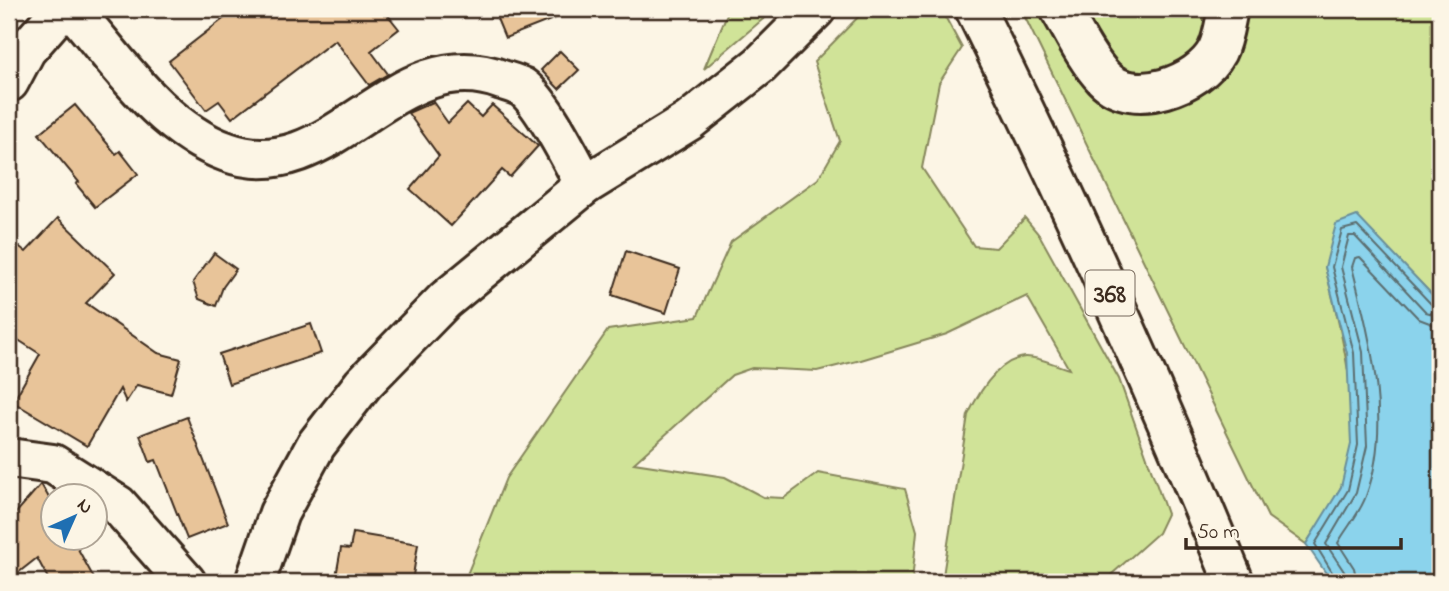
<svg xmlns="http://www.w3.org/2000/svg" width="1449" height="591" viewBox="0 0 1449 591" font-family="'Indie Flower',sans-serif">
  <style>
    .green { fill: #d0e398; stroke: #86865b; stroke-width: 2 }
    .water { fill: #8bd3ec; stroke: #6b8f9a; stroke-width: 2 }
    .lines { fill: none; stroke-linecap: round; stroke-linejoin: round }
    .shore { stroke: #5b6e70; stroke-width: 2 }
    .building { fill: #e8c499; stroke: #3b2a1e; stroke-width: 2 }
    .minor-casing { stroke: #3b2a1e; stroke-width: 44 }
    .highway-casing { stroke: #3b2a1e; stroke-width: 44 }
    .minor { stroke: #fcf5e5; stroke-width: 38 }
    .highway { stroke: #fcf5e5; stroke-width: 38 }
    .labels { text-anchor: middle; stroke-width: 5; stroke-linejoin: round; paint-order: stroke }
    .shield { fill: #fcf5e5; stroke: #75675a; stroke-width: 2 }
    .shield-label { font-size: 26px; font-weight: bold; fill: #3b2a1e }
  </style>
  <rect width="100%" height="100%" fill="#fcf5e5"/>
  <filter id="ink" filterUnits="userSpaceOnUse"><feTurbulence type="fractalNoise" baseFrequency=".0143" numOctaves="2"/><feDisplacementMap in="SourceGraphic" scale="14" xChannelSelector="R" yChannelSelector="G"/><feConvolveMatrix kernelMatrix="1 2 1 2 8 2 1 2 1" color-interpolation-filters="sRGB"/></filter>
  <g filter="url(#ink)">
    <!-- green -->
    <g class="green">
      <path d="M 729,9 L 775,9 L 704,69 Z"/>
      <path d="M 866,9 L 941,9 L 962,48 L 939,83 L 922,168 L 974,246 L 996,248 L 1025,218 L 1040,236 L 1119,379 L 1167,514 L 1158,533 L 1103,582 L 942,582 L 968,415 C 979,392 998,360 1025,357 C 1039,356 1056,366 1069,369 L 1027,296 L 947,334 L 861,360 L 817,371 L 752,368 L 732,375 L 634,463 L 725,477 L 763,497 L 784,498 L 818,473 L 905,489 L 917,531 L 912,582 L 464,582 L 506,478 L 608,330 L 697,317 L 731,242 L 818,179 L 840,141 L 814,62 Z"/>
      <path d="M 1021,9 L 1440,9 L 1440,303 L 1357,217 L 1325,267 C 1340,326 1369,431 1340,489 C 1331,508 1317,526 1306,544 L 1268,517 Z"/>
    </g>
    <!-- water -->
    <path class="water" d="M 1357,216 L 1440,303 L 1440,582 L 1332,582 L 1306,544 L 1341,487 L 1351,444 L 1347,353 L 1325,267 L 1336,224 Z"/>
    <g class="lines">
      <!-- shore -->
      <g class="shore">
        <path d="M 1338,582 L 1315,544 L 1348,490 L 1358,445 L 1354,353 L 1332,267 L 1342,230 L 1357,226 L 1432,305 L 1440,308"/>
        <path d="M 1347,582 L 1345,573 L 1326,544 L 1356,493 L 1367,446 L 1363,352 L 1341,267 L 1349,236 L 1355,236 L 1426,312 L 1440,316"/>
        <path d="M 1357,582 L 1354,568 L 1338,543 C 1347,527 1360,513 1366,496 C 1393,425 1370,338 1352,267 L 1355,258 L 1360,257 L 1419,319 L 1440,327"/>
      </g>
    </g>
    <!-- building -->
    <g class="building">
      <path d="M 236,9 L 383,9 L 399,29 L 371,51 L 388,74 L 369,85 L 335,40 L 232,118 L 219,101 L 206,110 L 169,61 Z"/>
      <path d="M 493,9 L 576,9 L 576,10 L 505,38 Z"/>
      <path d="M 560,51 L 579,70 L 559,89 L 541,70 Z"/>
      <path d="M 433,102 L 448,123 L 467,104 L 481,117 L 492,105 L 538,146 L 510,177 L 502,170 L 451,226 L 410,189 L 439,156 L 408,113 Z"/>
      <path d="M 75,105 L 116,154 L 120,151 L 138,174 L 95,207 L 76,184 L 79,182 L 39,134 Z"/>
      <path d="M 58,218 L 115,273 L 86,303 L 158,353 L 181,359 L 171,394 L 137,385 L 126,402 L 120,389 L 87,446 L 13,402 L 40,354 L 9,334 L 9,238 L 26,252 Z"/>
      <path d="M 626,251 L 680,269 L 666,313 L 612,295 Z"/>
      <path d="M 214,253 L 236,269 L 223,287 L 216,306 L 199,299 L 193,282 Z"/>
      <path d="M 311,324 L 321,353 L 229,384 L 219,354 Z"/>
      <path d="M 187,417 L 228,523 L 187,539 L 156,460 L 150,462 L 140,435 Z"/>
      <path d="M 41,484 L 52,503 L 52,538 L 72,538 L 96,582 L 50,582 L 37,558 L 9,580 L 9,521 Z"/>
      <path d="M 353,533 L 418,544 L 412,582 L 335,582 L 341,548 L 350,549 Z"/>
    </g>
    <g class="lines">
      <defs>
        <g id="minor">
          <path d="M 72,9 C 117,60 160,128 227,152 C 332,190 395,39 502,80 C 508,82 516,84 522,87 C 542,101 573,162 585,185"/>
          <path d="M 1060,9 C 1073,31 1086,59 1104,78 C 1133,108 1199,85 1217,51 C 1223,39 1225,22 1228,9"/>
          <path d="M 9,82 L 26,50 L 62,9"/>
          <path d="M 9,458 L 53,464 L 118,505 L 186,582"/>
          <path d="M 255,582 L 279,513 L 316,445 L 363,384 L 445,300 L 585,185 L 689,121 L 760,65 L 816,9"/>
        </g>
        <path id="highway" d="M 975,9 C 1068,197 1155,388 1234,582"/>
      </defs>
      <!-- minor casing -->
      <use href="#minor" class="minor-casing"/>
      <!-- highway casing -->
      <use href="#highway" class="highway-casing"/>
      <!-- minor -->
      <use href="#minor" class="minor"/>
      <!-- highway -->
      <use href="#highway" class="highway"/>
    </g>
  </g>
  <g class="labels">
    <!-- shield labels -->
    <rect class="shield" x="1085.5" y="270.5" width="49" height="45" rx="5"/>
    <g class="shield-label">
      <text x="1110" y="302">368</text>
    </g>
  </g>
  <!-- margin -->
  <rect width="1449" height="591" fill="none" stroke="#fcf5e5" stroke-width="35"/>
  <rect x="18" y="18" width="1414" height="556" fill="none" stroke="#3b2a1e" stroke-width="2.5" filter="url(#ink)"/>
  <!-- north arrow -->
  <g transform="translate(74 517) rotate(45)"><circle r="33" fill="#fcf5e5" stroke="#afa495" stroke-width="2"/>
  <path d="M0-5L12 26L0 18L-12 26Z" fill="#1f6fb2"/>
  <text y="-10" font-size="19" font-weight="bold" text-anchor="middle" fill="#3b2a1e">N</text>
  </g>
  <!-- scale -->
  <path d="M1186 538v10h215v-10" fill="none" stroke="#3b2a1e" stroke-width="3.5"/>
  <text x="1197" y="538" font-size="21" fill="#3b2a1e" stroke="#fcf5e5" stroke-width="5" paint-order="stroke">50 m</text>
</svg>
